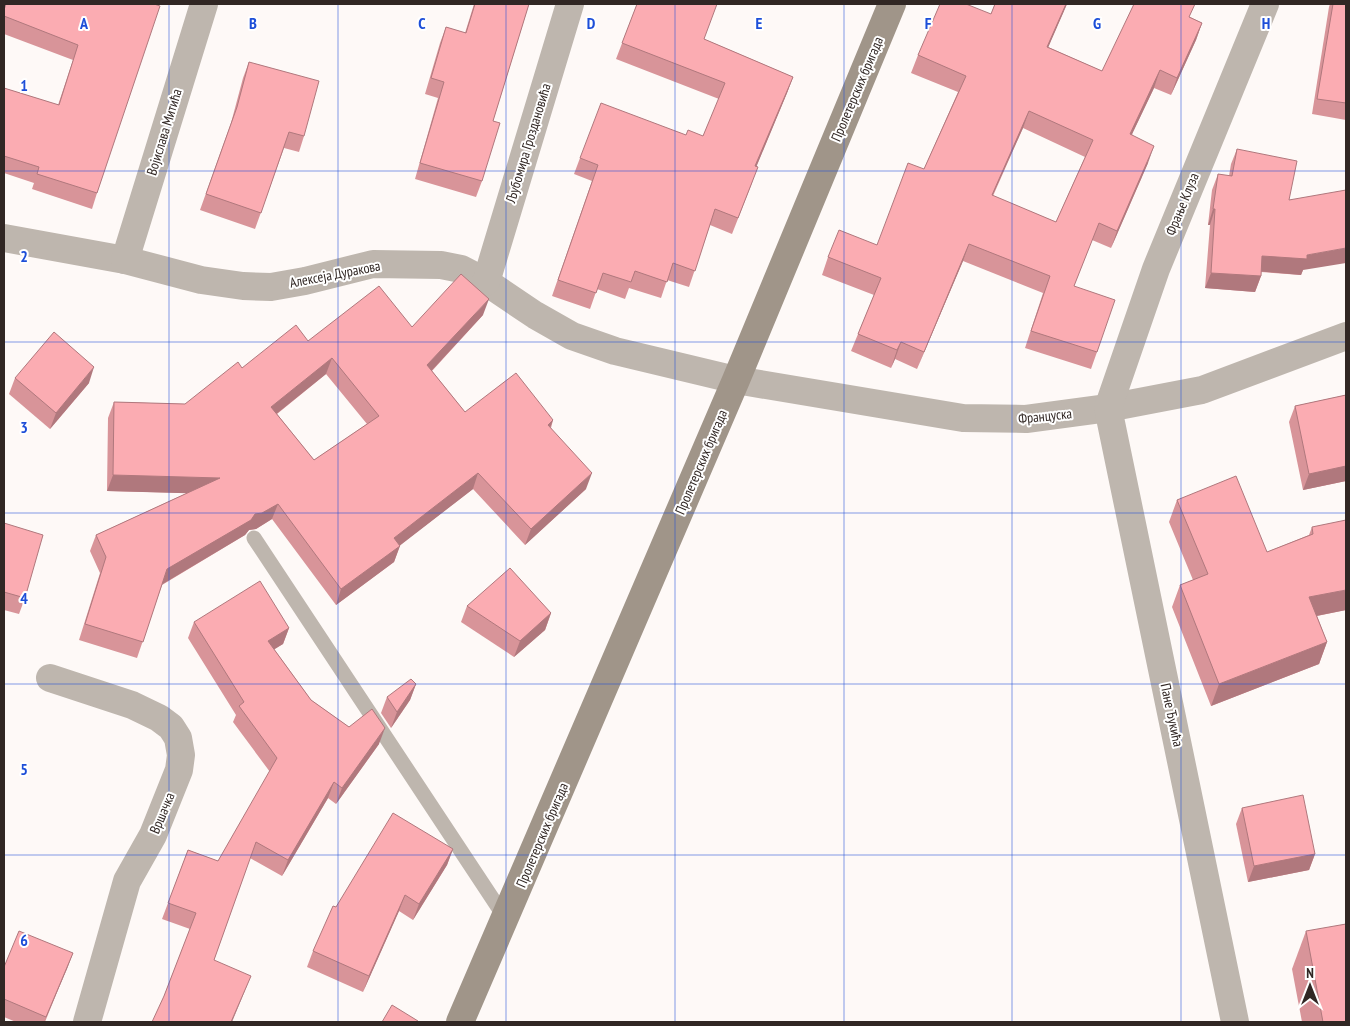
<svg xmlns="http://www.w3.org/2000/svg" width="1350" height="1026" viewBox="0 0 1350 1026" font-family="'PT Sans Narrow',sans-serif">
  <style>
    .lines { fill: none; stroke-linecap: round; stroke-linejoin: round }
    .lane { stroke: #beb6ae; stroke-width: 15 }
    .street { stroke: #beb6ae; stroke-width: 28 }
    .secondary { stroke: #a09589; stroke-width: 28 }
    .wall { fill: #d89499; fill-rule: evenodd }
    .shaded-wall { fill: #b0787d }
    .building { fill: #fbacb2; stroke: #b0787d; fill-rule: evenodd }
    .grid { fill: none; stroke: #1d4ed8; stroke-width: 1; stroke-opacity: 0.55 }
    .labels { text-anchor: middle; stroke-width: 4; stroke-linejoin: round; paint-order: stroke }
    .street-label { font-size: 14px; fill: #312724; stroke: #fff }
    .grid-label { font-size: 16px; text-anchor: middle; font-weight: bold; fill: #1d4ed8; stroke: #fff; stroke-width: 4; stroke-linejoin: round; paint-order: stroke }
  </style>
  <rect width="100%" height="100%" fill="#fef9f7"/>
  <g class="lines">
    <!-- lane -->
    <path class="lane" d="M 254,538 L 506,919"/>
    <!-- street -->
    <g class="street">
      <path d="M 4,238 L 125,260 L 201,280 L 243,286 L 271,287 L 305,281 L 373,264 L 441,265 L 461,269 L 486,282 L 535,315 L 572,336 L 615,351 L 736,380 L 963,418 L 1026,419 L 1108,408 L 1202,390 L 1346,336"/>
      <path d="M 125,260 L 204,4"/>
      <path d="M 486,282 L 570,4"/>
      <path d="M 50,678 L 132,705 L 159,718 L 171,727 L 178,738 L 181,755 L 179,770 L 153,835 L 127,881 L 87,1022"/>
      <path d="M 1235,1022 L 1108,408 L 1156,269 L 1265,4"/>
    </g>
    <!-- secondary -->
    <path class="secondary" d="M 460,1022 L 736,380 L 892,4"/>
  </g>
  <!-- wall -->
  <g class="wall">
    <path d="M 154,4 L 97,193 L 92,209 L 32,189 L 34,183 L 4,173 L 4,88 L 58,105 L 73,60 L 4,34 L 4,10 Z"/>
    <path d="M 474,4 L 529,4 L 493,121 L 482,181 L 476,197 L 415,179 L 438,98 L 425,94 L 440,43 L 446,27 L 465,33 Z"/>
    <path d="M 637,4 L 704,39 L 793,77 L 787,93 L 756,167 L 752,183 L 732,234 L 710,225 L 689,287 L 667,280 L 661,298 L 629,288 L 625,299 L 597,289 L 590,309 L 552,296 L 592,181 L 574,174 L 580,158 L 686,135 L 703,136 L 719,99 L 616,59 Z"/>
    <path d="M 995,4 L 1067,4 L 1048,47 L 1102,71 L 1190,17 L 1202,23 L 1196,40 L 1171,95 L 1154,88 L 1132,134 L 1148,163 L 1111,248 L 1092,240 L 1074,286 L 1097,352 L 1091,369 L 1025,348 L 1043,293 L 963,261 L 917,369 L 895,359 L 891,368 L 851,351 L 858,334 L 874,295 L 822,275 L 828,257 L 877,245 L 924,169 L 958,92 L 911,73 L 918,55 L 991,14 ZM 1023,128 L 1085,157 L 1056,222 L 993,196 Z"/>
    <path d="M 1330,4 L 1346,4 L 1346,120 L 1312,114 L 1329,7 Z"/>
    <path d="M 249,62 L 304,136 L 299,152 L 284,148 L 255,229 L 200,210 L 231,123 L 243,78 Z"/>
    <path d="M 1237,149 L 1289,200 L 1303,270 L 1301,275 L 1261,272 L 1261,276 L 1255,292 L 1205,288 L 1210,225 L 1208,225 L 1212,190 L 1218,174 L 1229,176 L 1231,164 Z"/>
    <path d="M 483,315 L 432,371 L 465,412 L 553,420 L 551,428 L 586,489 L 525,545 L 473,489 L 400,545 L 394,562 L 336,605 L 272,519 L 256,529 L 249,530 L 245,535 L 162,585 L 137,658 L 79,640 L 100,573 L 90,551 L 96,535 L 187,493 L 107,491 L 108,418 L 114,402 L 185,404 L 242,368 L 308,341 L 412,327 ZM 326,374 L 367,424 L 314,460 L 277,414 Z"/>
    <path d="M 15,378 L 89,383 L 50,429 L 9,394 Z"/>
    <path d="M 1346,395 L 1346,481 L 1303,490 L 1289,422 L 1295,406 Z"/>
    <path d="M 1177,500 L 1267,552 L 1309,535 L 1312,527 L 1346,610 L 1317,616 L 1327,642 L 1319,664 L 1211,706 L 1172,607 L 1180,585 L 1193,580 L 1169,522 Z"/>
    <path d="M 4,523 L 25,598 L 19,614 L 4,610 Z"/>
    <path d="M 467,606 L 551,613 L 545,630 L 514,657 L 461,622 Z"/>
    <path d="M 194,622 L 289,628 L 283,644 L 274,649 L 311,700 L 349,727 L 379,744 L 336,804 L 328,798 L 282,876 L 250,858 L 214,960 L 245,992 L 164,996 L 190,929 L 162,919 L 188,850 L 218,861 L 270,772 L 233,722 L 236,715 L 188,638 Z"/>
    <path d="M 416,684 L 410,700 L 391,728 L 381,713 L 387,697 Z"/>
    <path d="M 1242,808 L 1315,854 L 1309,870 L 1248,882 L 1236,824 Z"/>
    <path d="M 453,849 L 447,865 L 413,920 L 399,911 L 363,992 L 307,967 L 313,951 L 336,907 Z"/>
    <path d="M 1306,931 L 1346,1022 L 1302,1022 L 1292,969 Z"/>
    <path d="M 73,953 L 45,1022 L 16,1022 L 4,1017 L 4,967 Z"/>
  </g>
  <!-- shaded-wall -->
  <g class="shaded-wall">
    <path d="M 1066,4 L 1067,4 L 1041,64 L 1047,47 Z"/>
    <path d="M 1202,23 L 1196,40 L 1171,95 L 1177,78 Z"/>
    <path d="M 1160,70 L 1154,88 L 1124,151 L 1130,134 Z"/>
    <path d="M 793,77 L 787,93 L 750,182 L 755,166 Z"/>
    <path d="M 1029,111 L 1023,128 L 985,212 L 992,195 Z"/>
    <path d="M 1154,146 L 1148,163 L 1111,248 L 1117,231 Z"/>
    <path d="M 1213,209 L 1215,209 L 1210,225 L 1208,225 Z"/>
    <path d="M 969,244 L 963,261 L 917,369 L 924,352 Z"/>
    <path d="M 1346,248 L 1346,263 L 1303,270 L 1301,275 L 1256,271 L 1262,256 L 1307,255 Z"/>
    <path d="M 1211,273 L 1261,276 L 1255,292 L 1205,288 Z"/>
    <path d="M 489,299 L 483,315 L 422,381 L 427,365 Z"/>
    <path d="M 901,342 L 895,359 L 891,368 L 897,350 Z"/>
    <path d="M 332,358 L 326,374 L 265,423 L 271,407 Z"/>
    <path d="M 94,367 L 89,383 L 50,429 L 56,413 Z"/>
    <path d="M 553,420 L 547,436 L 548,425 Z"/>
    <path d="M 1346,466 L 1346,481 L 1303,490 L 1309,474 Z"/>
    <path d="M 478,473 L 473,489 L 389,554 L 394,538 Z"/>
    <path d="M 592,473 L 586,489 L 525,545 L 531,529 Z"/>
    <path d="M 113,475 L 220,478 L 214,494 L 107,491 Z"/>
    <path d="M 278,504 L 272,519 L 256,529 L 249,530 L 245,535 L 161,585 L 167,569 L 255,514 Z"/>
    <path d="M 400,546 L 394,562 L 336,605 L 341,589 Z"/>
    <path d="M 1346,590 L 1346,610 L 1301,619 L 1309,597 Z"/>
    <path d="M 551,613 L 545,630 L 514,657 L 520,641 Z"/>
    <path d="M 289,628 L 283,644 L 262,657 L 268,641 Z"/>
    <path d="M 1327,642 L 1319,664 L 1211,706 L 1219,684 Z"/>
    <path d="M 416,684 L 410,700 L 391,728 L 397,712 Z"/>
    <path d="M 385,728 L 379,744 L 336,804 L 342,788 Z"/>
    <path d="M 334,782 L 328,798 L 282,876 L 288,860 Z"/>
    <path d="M 453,849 L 447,865 L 413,920 L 419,904 Z"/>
    <path d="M 1315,854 L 1309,870 L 1248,882 L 1254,866 Z"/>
    <path d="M 405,895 L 399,911 L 363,992 L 369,976 Z"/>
    <path d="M 73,953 L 67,969 L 44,1022 L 46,1017 Z"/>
    <path d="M 251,976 L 232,1022 L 231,1022 Z"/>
  </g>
  <!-- building -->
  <g class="building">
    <path d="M 6,4 L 154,4 L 160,6 L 97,193 L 37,174 L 39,167 L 4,156 L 4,88 L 59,105 L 78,45 L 4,16 L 4,10 Z"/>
    <path d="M 475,4 L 529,4 L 493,121 L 500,123 L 482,181 L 420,163 L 444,82 L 431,78 L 446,27 L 466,33 Z"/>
    <path d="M 637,4 L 717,4 L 704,39 L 793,77 L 755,166 L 758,167 L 738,218 L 715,209 L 695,271 L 673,263 L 667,282 L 635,271 L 631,282 L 603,273 L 596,293 L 558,280 L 598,165 L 580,158 L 601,103 L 686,135 L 688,130 L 703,136 L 725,83 L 622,43 Z"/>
    <path d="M 940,4 L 966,4 L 991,14 L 995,4 L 1066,4 L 1047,47 L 1102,71 L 1134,4 L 1195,4 L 1189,17 L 1202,23 L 1177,78 L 1160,70 L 1130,134 L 1154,146 L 1117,231 L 1099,223 L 1074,286 L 1115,300 L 1097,352 L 1031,331 L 1050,276 L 969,244 L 924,352 L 901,342 L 897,350 L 858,334 L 881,278 L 828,257 L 839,230 L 877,245 L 908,163 L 924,169 L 966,76 L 918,55 ZM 1029,111 L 1093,140 L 1056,222 L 992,195 Z"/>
    <path d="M 1333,4 L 1346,4 L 1346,103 L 1317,99 Z"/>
    <path d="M 249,62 L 319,81 L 304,136 L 289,132 L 261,213 L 206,194 L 237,107 Z"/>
    <path d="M 1237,149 L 1297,161 L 1289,200 L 1346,190 L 1346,248 L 1307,255 L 1307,259 L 1262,256 L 1261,276 L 1211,273 L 1215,209 L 1213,209 L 1218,174 L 1232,176 Z"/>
    <path d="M 461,274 L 489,299 L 427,365 L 465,412 L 516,373 L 553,420 L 548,425 L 592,473 L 531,529 L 478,473 L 394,538 L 400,546 L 341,589 L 278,504 L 262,513 L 255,514 L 251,520 L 167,569 L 143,642 L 85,624 L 106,557 L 96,535 L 220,478 L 113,475 L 114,402 L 185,404 L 238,362 L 242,368 L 296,325 L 308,341 L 379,286 L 412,327 ZM 332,358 L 379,416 L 314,460 L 271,407 Z"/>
    <path d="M 54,332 L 94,367 L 56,413 L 15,378 Z"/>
    <path d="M 1346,395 L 1346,466 L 1309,474 L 1295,406 Z"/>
    <path d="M 1236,476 L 1267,552 L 1313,534 L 1312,527 L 1346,520 L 1346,590 L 1309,597 L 1327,642 L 1219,684 L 1180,585 L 1208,574 L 1177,500 Z"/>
    <path d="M 4,523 L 43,535 L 25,598 L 4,592 Z"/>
    <path d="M 510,568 L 551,613 L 520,641 L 467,606 Z"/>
    <path d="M 260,581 L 289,628 L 268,641 L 311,700 L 349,727 L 372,709 L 385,728 L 342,788 L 334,782 L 288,860 L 256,842 L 214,960 L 251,976 L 231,1022 L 152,1022 L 164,996 L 196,913 L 168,903 L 188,850 L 218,861 L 277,758 L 239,706 L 244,702 L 194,622 Z"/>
    <path d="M 411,679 L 416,684 L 397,712 L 387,697 Z"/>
    <path d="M 1303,795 L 1315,854 L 1254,866 L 1242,808 Z"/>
    <path d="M 393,813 L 453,849 L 419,904 L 405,895 L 369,976 L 313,951 L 333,906 L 336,907 Z"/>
    <path d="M 1346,924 L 1346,1022 L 1323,1022 L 1306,931 Z"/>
    <path d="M 19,931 L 73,953 L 46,1017 L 4,999 L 4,967 Z"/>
    <path d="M 392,1005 L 418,1021 L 417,1022 L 382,1022 Z"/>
  </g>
  <!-- grid -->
  <path class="grid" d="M 169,4 L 169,1022M 338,4 L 338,1022M 506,4 L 506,1022M 675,4 L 675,1022M 844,4 L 844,1022M 1012,4 L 1012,1022M 1181,4 L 1181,1022M 4,171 L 1346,171M 4,342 L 1346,342M 4,513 L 1346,513M 4,684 L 1346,684M 4,855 L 1346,855"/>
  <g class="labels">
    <!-- street labels -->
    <g class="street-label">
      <text transform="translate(857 89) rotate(-67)" y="5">Пролетерских бригада</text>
      <text transform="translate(164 132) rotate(-73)" y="5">Војислава Митића</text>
      <text transform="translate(528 143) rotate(-73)" y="5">Љубомира Гроздановића</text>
      <text transform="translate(1182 204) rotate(-68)" y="5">Фрање Клуза</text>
      <text transform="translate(335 274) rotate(-11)" y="5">Алексеја Дуракова</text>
      <text transform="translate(1045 416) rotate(-6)" y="5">Француска</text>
      <text transform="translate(701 462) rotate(-67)" y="5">Пролетерских бригада</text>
      <text transform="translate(1172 715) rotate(78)" y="5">Пане Ђукића</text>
      <text transform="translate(162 813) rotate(-67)" y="5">Вршачка</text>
      <text transform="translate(542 835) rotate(-67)" y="5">Пролетерских бригада</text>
    </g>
  </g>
  <g class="grid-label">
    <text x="84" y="29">A</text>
    <text x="253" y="29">B</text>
    <text x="422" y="29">C</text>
    <text x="591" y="29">D</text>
    <text x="759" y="29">E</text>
    <text x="928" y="29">F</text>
    <text x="1097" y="29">G</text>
    <text x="1266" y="29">H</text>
    <text x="24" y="91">1</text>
    <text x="24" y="262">2</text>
    <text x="24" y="433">3</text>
    <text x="24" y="604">4</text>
    <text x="24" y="775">5</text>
    <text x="24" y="946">6</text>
  </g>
  <!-- border -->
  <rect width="1350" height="1026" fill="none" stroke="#312724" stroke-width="10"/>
  <!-- north arrow -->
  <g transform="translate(1310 986)" stroke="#ffffff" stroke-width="4" paint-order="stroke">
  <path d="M0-4L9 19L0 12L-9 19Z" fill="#312724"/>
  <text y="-8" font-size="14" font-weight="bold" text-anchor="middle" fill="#312724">N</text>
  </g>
</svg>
